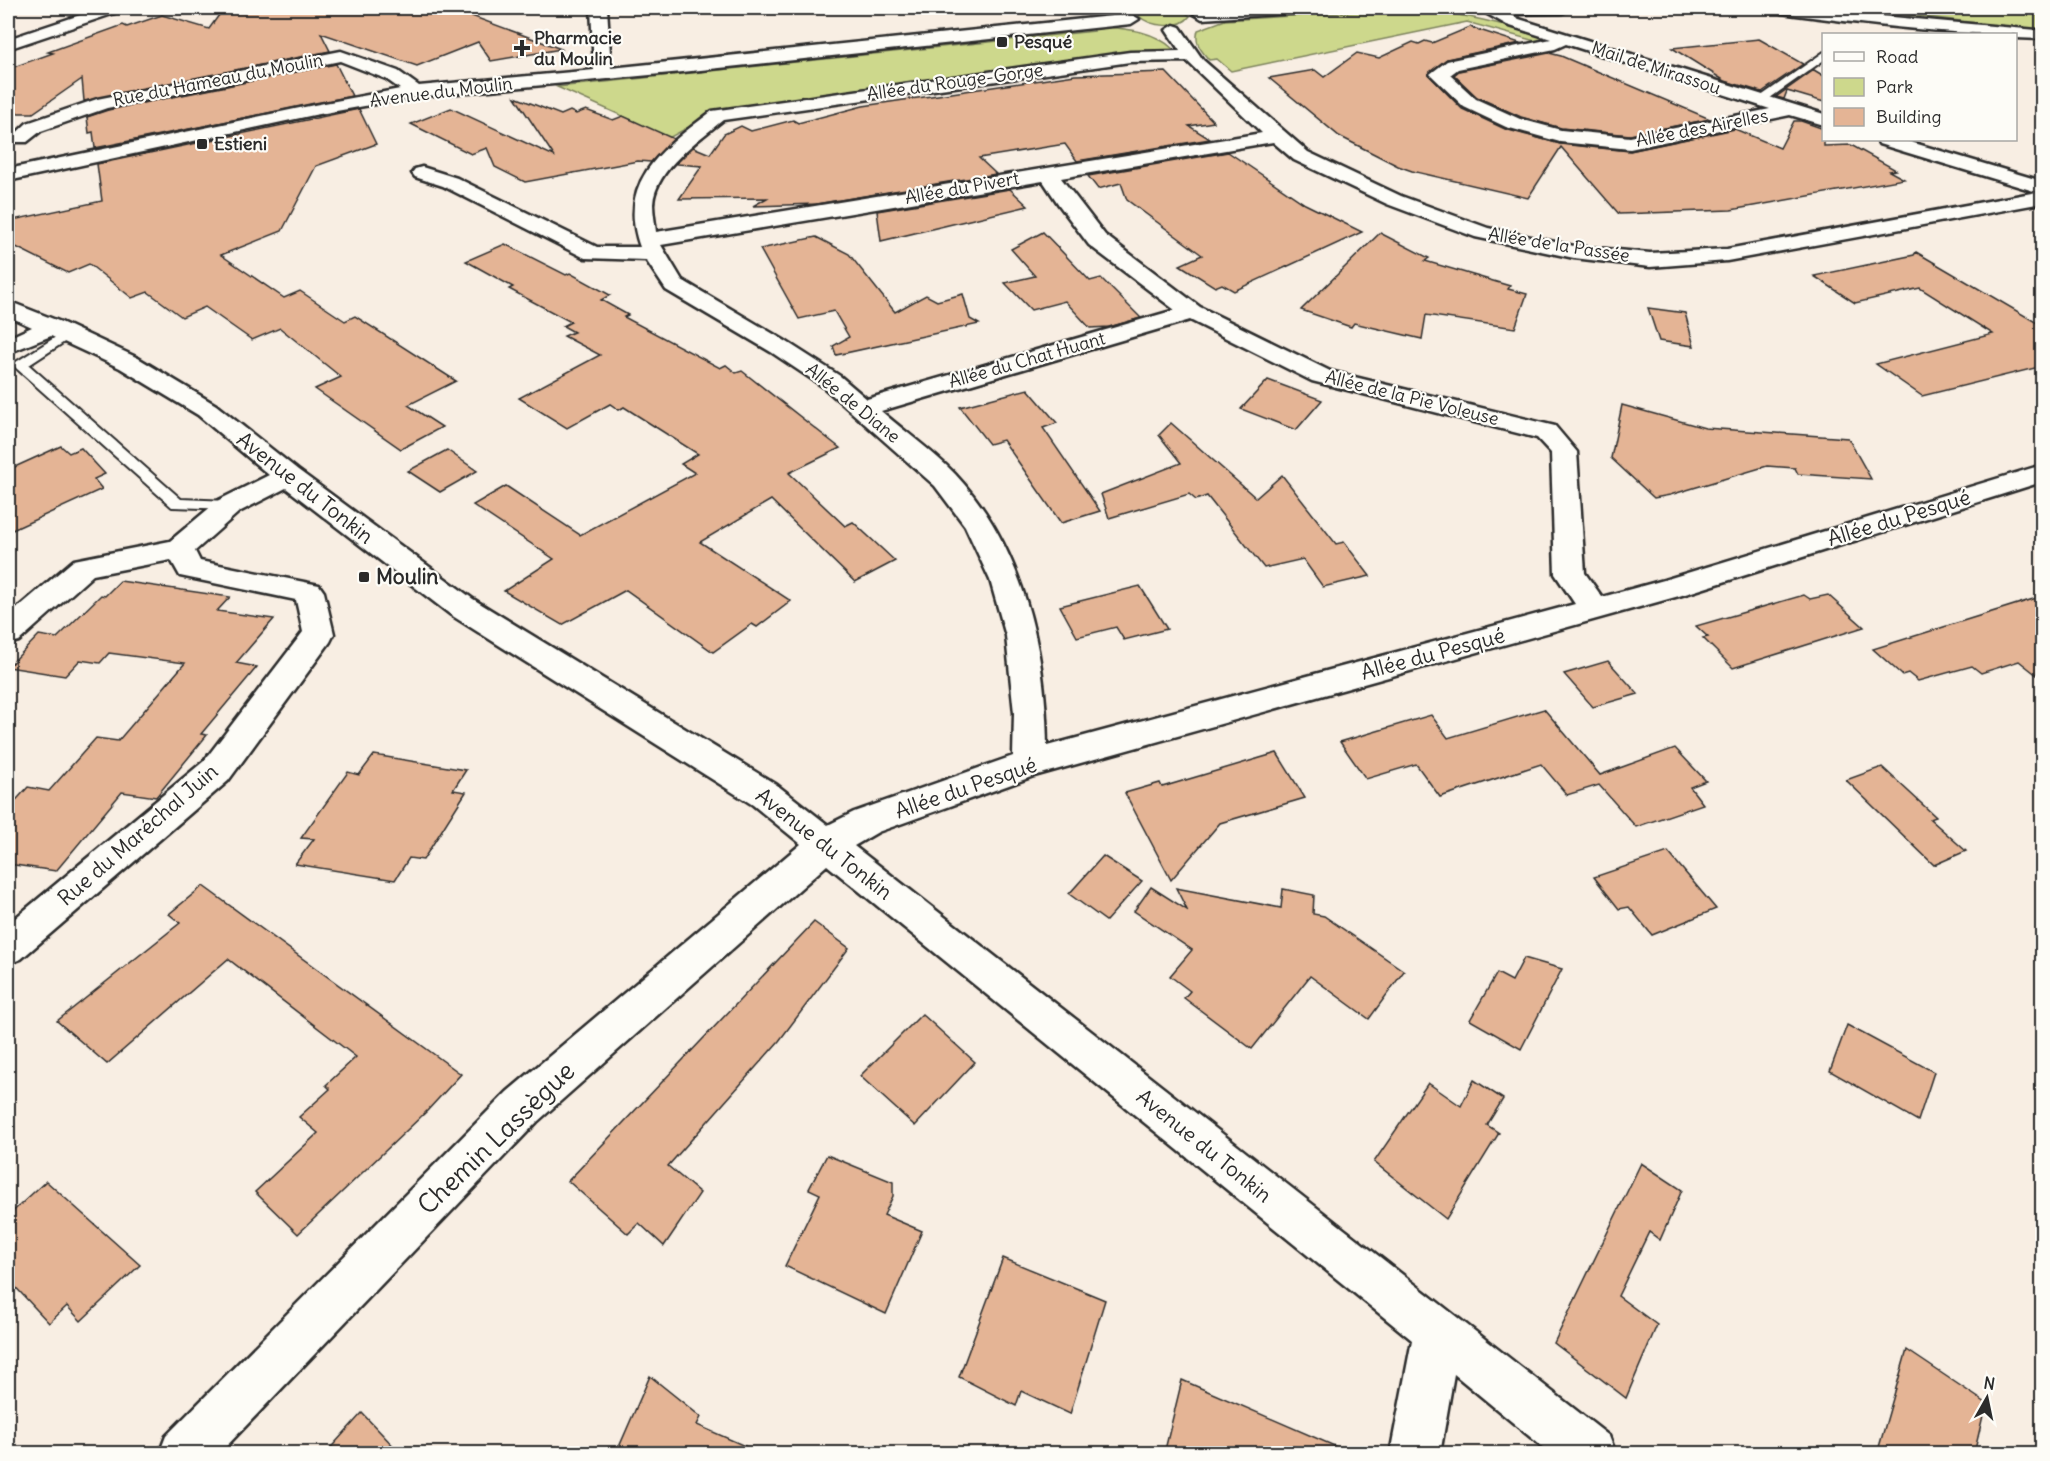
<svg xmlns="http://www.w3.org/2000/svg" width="2050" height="1461" viewBox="0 0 2050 1461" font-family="Delius,sans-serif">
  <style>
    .green { fill: #cdd88c; stroke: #7c825c; stroke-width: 1.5 }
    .building { fill: #e4b495; stroke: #2b2b2b; stroke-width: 1.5 }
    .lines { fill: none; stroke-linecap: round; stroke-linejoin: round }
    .service-casing { stroke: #2b2b2b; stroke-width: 4 }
    .minor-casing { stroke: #2b2b2b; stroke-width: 5 }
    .secondary-casing { stroke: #2b2b2b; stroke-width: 5 }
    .service { fill: #fdfcf7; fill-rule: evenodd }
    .minor { fill: #fdfcf7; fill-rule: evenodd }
    .secondary { fill: #fdfcf7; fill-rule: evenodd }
    .poi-dot { fill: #2b2b2b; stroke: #fdfcf7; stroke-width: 2 }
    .labels { text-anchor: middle; stroke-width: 4.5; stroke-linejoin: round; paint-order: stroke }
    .far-poi-label { font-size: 18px; font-weight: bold; fill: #2b2b2b; stroke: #fdfcf7; text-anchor: start }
    .far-street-label { font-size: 18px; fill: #2b2b2b; stroke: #fdfcf7 }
    .street-label { font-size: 21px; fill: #2b2b2b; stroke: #fdfcf7 }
    .poi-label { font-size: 21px; font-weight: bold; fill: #2b2b2b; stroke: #fdfcf7; text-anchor: start }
    .near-street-label { font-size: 26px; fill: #2b2b2b; stroke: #fdfcf7 }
  </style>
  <rect width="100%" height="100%" fill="#f8eee3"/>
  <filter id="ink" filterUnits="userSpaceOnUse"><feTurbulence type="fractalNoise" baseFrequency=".0167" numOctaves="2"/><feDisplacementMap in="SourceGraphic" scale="12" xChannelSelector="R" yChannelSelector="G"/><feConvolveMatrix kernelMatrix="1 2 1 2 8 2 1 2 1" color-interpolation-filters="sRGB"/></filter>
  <g filter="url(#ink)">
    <!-- green -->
    <g class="green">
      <path d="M 1150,8 L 1179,8 L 1190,16 C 1180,30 1150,27 1139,16 L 1140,13 Z"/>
      <path d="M 1853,8 L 2042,8 L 2042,31 Z"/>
      <path d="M 1402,9 C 1448,10 1491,21 1536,34 L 1543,38 L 1542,43 L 1467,22 L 1231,71 L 1217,59 L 1209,60 C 1201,50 1194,43 1198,30 L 1225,20 Z"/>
      <path d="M 1105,27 C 1129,29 1154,31 1173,49 L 1170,52 L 1127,53 L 733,107 L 718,111 L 667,139 L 636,122 L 557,87 L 1094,31 L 1093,28 Z"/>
    </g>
    <!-- building -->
    <g class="building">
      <path d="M 224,8 L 450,8 L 561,49 L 491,61 L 478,42 L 417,66 L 321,33 L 330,51 L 84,101 L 82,79 L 33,113 L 8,113 L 8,69 L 53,53 L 48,52 L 123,25 L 127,27 L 162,15 L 209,29 Z"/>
      <path d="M 1470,27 L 1520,43 L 1447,59 L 1428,74 L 1462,109 L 1505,129 L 1560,144 L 1630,151 L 1735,129 L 1780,148 L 1794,121 L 1801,121 L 1824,129 L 1824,146 L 1851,145 L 1896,170 L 1889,171 L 1904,179 L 1731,210 L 1619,214 L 1561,147 L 1528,198 L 1412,171 L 1398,166 L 1339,136 L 1269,78 L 1315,70 L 1324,77 L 1357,53 L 1379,58 L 1413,42 L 1419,44 L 1425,41 L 1432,43 Z"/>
      <path d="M 1759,39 L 1803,64 L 1762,92 L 1725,81 L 1672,48 Z"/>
      <path d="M 1549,53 L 1561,56 L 1710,119 L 1630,135 L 1561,128 L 1521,117 L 1477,97 L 1454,75 L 1459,71 Z"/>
      <path d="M 336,64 L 352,96 L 95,148 L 93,132 L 89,133 L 87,117 L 108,110 Z"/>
      <path d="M 1814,70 L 1824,76 L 1824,102 L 1787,91 L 1784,99 L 1776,97 Z"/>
      <path d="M 1166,72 L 1214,122 L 1189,126 L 1210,139 L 1077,161 L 1065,144 L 979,158 L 996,174 L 816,204 L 753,206 L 767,198 L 679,199 L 702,166 L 676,164 L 693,147 L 710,154 L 724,134 L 741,126 L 751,131 L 793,120 L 798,123 L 863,106 L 1075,75 Z"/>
      <path d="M 515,97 L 561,115 L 570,111 L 576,114 L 586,110 L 613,120 L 623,116 L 674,139 L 651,162 L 638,161 L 525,182 L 495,167 L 487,148 L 471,154 L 411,124 L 451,108 L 554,156 Z"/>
      <path d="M 359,109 L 376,144 L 316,166 L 282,231 L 221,255 L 284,298 L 300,291 L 345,321 L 355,316 L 456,381 L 408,405 L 442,427 L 401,449 L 315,389 L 341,377 L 280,328 L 252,340 L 205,307 L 182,317 L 148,292 L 132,298 L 89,264 L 68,273 L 8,243 L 8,221 L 102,201 L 97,164 Z"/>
      <path d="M 1228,152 L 1305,204 L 1362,232 L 1234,291 L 1222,284 L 1215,287 L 1180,265 L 1202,255 L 1127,200 L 1121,183 L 1098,189 L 1088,176 Z"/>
      <path d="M 1010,189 L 1028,206 L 881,241 L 877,211 Z"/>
      <path d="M 1043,232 L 1090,281 L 1101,278 L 1141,318 L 1109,327 L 1090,328 L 1065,301 L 1031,310 L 1005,283 L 1035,276 L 1011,249 Z"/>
      <path d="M 1380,233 L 1429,258 L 1425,261 L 1510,286 L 1508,289 L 1527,294 L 1515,328 L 1426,315 L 1422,339 L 1354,323 L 1351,327 L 1301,310 Z"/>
      <path d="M 816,237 L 849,254 L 895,312 L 926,295 L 937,301 L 963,294 L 970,319 L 979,324 L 836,355 L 833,346 L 849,337 L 834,311 L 799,319 L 760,249 Z"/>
      <path d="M 505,244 L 566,275 L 570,273 L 610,295 L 601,300 L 628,315 L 624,317 L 720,368 L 726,365 L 736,373 L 742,371 L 840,448 L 789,473 L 845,526 L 853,522 L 895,561 L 855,582 L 771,500 L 700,542 L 791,601 L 757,627 L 752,624 L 713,652 L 626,590 L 562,625 L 504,591 L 554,559 L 473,505 L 506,486 L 580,535 L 695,473 L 681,464 L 698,454 L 624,407 L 619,410 L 610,404 L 567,428 L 519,398 L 600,355 L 564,336 L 574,332 L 563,326 L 571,322 L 509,289 L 513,287 L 466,261 Z"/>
      <path d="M 1916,252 L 2037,323 L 2043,322 L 2043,366 L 1922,396 L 1876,364 L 1993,334 L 1920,288 L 1855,303 L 1814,276 L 1914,255 Z"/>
      <path d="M 1648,308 L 1685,313 L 1694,346 L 1659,341 Z"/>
      <path d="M 1268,380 L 1322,400 L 1296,430 L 1241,409 Z"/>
      <path d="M 1028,389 L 1057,423 L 1043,428 L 1100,511 L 1061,523 L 1003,440 L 989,444 L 960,407 Z"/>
      <path d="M 1622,405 L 1705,428 L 1848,438 L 1871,479 L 1798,474 L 1795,468 L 1767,466 L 1670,495 L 1654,498 L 1611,458 Z"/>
      <path d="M 1171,423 L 1256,498 L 1282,475 L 1336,544 L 1344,542 L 1370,576 L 1323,587 L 1303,559 L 1264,568 L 1207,496 L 1196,500 L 1189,494 L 1109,518 L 1101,494 L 1181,463 L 1159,435 Z"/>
      <path d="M 61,446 L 69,453 L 81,448 L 105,474 L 94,479 L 102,489 L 8,532 L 8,470 Z"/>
      <path d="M 447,450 L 477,471 L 440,492 L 408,471 Z"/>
      <path d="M 120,581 L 230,597 L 217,611 L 274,619 L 236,663 L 257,667 L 201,734 L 207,735 L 156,797 L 122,792 L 56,871 L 8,864 L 8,809 L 28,787 L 49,791 L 96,738 L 118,741 L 185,663 L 109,653 L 100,663 L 80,660 L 65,676 L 8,667 L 39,635 L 57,638 L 101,595 L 105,596 Z"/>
      <path d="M 1140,586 L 1167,629 L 1124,640 L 1116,627 L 1077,637 L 1060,606 Z"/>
      <path d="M 1804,595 L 1810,599 L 1828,595 L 1864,627 L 1733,668 L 1703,638 L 1708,637 L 1696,626 Z"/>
      <path d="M 2043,596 L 2043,680 L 2019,661 L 1981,673 L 1972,666 L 1918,681 L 1908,673 L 1902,675 L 1873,649 Z"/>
      <path d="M 1608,661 L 1638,694 L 1593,707 L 1564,674 Z"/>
      <path d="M 1544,709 L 1600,775 L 1675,748 L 1706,781 L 1690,787 L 1703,804 L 1636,827 L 1599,785 L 1567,795 L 1541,764 L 1440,797 L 1416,764 L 1366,779 L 1340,742 L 1431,715 L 1448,738 Z"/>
      <path d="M 1277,753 L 1305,798 L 1220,823 L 1171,880 L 1125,793 L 1160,783 L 1162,787 Z"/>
      <path d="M 374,755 L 466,770 L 453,790 L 466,792 L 423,860 L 409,858 L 395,880 L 295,864 L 314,839 L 301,838 L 348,772 L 359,775 Z"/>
      <path d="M 1882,767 L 1936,817 L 1930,819 L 1966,851 L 1934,865 L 1846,780 Z"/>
      <path d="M 1668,852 L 1716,909 L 1652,935 L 1629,907 L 1619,909 L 1594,877 Z"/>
      <path d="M 1103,856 L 1142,881 L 1106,921 L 1069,894 Z"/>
      <path d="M 203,886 L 461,1074 L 427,1111 L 298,1234 L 255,1192 L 318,1133 L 299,1117 L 330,1089 L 326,1085 L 356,1057 L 228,959 L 107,1064 L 57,1021 L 180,923 L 169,914 Z"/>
      <path d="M 1151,887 L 1187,910 L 1176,888 L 1281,908 L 1283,889 L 1314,895 L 1313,914 L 1324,916 L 1404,971 L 1369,1019 L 1310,976 L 1252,1049 L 1184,998 L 1190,991 L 1170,976 L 1192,950 L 1134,911 Z"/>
      <path d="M 814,922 L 849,948 L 779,1041 L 668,1166 L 700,1193 L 664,1246 L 639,1223 L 628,1234 L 568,1181 Z"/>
      <path d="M 1524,958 L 1562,969 L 1521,1049 L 1470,1020 L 1497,973 L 1512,981 Z"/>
      <path d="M 922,1014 L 975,1062 L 915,1126 L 860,1076 Z"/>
      <path d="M 1847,1025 L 1934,1072 L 1918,1121 L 1830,1071 Z"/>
      <path d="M 1474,1080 L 1503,1099 L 1487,1125 L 1499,1133 L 1446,1219 L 1374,1162 L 1428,1083 L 1461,1106 Z"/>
      <path d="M 827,1155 L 893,1182 L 893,1196 L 884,1215 L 922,1231 L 886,1314 L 785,1266 L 820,1194 L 809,1189 Z"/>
      <path d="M 1641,1163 L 1682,1190 L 1660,1240 L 1649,1232 L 1618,1296 L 1657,1325 L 1626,1398 L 1554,1343 Z"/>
      <path d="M 46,1181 L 140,1265 L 81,1321 L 67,1306 L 49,1323 L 8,1279 L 8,1216 Z"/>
      <path d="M 1003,1258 L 1105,1300 L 1070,1414 L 1021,1391 L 1016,1406 L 959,1377 Z"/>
      <path d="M 1907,1350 L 1986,1403 L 1974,1454 L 1877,1454 Z"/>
      <path d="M 650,1376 L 701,1417 L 697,1425 L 763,1454 L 616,1454 Z"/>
      <path d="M 1182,1380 L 1353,1454 L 1164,1454 Z"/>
      <path d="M 362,1413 L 401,1454 L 325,1454 Z"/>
    </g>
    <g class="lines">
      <defs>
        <g id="service">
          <path d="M 1824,52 L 1824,60 L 1763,103 L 1757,103 L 1757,99 Z"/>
          <path d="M 67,330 L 72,331 L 73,334 L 72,337 L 29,365 L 181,499 L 229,501 L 234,503 L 237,506 L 234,509 L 172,507 L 16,368 L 14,365 L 16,362 Z"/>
        </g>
        <g id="minor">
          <path d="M 101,8 L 123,8 L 121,11 L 8,49 L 8,39 Z"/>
          <path d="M 591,8 L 607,8 L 611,68 L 1131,14 L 1139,19 L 1131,24 L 682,72 L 415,97 L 314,115 L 8,181 L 8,169 L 314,105 L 400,89 L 386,79 L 340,61 L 107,108 L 41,131 L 27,142 L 13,142 L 11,138 L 27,123 L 97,99 L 341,51 L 398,71 L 419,86 L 594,70 Z"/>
          <path d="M 1229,8 L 1302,8 L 1294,13 L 1202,19 L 1194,14 L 1202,9 Z"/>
          <path d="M 1483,8 L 1570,8 L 1568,11 L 1562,13 L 1510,14 L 1519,19 L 1824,114 L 1824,125 L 1790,115 L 1630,149 L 1560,142 L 1506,127 L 1464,107 L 1430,74 L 1447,61 L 1551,39 L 1507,25 L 1484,12 ZM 1566,44 L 1770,109 L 1630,137 L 1561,130 L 1520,119 L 1476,99 L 1450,75 L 1458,69 L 1555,49 Z"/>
          <path d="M 1174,25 L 1180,27 L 1203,60 L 1308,152 L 1401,196 L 1488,228 L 1574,246 L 1650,253 L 1727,249 L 2037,192 L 1879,144 L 1877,140 L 1904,140 L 2042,181 L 2042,203 L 1727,261 L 1650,267 L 1574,258 L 1475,237 L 1387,204 L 1294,160 L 1273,142 L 1061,178 L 1105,235 L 1200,307 L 1330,371 L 1555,426 L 1577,452 L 1585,573 L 1602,597 L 1664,580 L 2042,465 L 2042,482 L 1679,596 L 1034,776 L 878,832 L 854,846 L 1609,1436 L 1616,1454 L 1551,1454 L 1454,1374 L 1440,1454 L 1390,1454 L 1412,1340 L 827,865 L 537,1122 L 219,1454 L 159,1454 L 166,1436 L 507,1092 L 801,844 L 753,805 L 451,615 L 286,488 L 239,512 L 195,551 L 200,561 L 319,585 L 324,592 L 334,634 L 330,642 L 228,781 L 21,959 L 8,964 L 8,924 L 204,761 L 303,632 L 296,600 L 180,576 L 171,560 L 93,575 L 19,641 L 8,644 L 8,616 L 74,560 L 170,541 L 219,500 L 269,475 L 198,415 L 120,368 L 51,336 L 8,353 L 8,338 L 32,327 L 8,316 L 8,301 L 61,322 L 138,358 L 216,405 L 298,470 L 473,599 L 777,785 L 828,825 L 854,812 L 1013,756 L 1014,713 L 1006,636 L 990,580 L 965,526 L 935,486 L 822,386 L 771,352 L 666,290 L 646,260 L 585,258 L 443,186 L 415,177 L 412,173 L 415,169 L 422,167 L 457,178 L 597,247 L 640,247 C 616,180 664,148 712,111 L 1130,52 L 1180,51 L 1166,30 ZM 1187,61 L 1262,133 L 656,232 C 655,223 653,213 653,204 C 655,169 699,140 723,120 L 1130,62 ZM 1043,181 L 1059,205 L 1089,245 L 1175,310 L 867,399 L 840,376 L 787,342 L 682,280 L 661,245 ZM 1190,320 L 1312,381 L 1537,438 L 1551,453 L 1555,574 L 1575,604 L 1047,746 C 1046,650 1023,546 955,474 C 933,451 905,432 881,411 Z"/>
        </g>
        <path id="secondary" d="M 1773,8 L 1813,8 L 1870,15 L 2037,30 L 2042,31 L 2042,39 L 2016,38 L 2016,34 C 1937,34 1859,23 1781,13 Z"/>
      </defs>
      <!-- service casing -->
      <use href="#service" class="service-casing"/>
      <!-- minor casing -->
      <use href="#minor" class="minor-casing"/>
      <!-- secondary casing -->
      <use href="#secondary" class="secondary-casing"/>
      <!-- service -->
      <use href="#service" class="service"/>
      <!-- minor -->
      <use href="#minor" class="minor"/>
      <!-- secondary -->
      <use href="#secondary" class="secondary"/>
    </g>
  </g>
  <!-- markers -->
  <g class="poi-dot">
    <rect x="996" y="36" width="12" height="12" rx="3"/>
    <path d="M519 39h6v6h6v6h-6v6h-6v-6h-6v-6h6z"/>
    <rect x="196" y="138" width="12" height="12" rx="3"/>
    <rect x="358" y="571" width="12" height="12" rx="3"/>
  </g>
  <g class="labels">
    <!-- far-poi labels -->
    <g class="far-poi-label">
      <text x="534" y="44">Pharmacie<tspan x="534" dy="21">du Moulin</tspan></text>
      <text x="1014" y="48">Pesqué</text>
      <text x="214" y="150">Estieni</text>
    </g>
    <!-- far-street labels -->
    <g class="far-street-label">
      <text transform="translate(1656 68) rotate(18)" y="6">Mail de Mirassou</text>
      <text transform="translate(218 80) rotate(-11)" y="6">Rue du Hameau du Moulin</text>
      <text transform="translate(955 82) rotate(-8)" y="6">Allée du Rouge-Gorge</text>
      <text transform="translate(441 92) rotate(-7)" y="6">Avenue du Moulin</text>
      <text transform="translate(1702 128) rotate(-11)" y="6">Allée des Airelles</text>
      <text transform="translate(962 188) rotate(-10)" y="6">Allée du Pivert</text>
      <text transform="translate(1559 245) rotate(9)" y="6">Allée de la Passée</text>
      <text transform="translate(1027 360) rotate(-16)" y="6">Allée du Chat Huant</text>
      <text transform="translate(1412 398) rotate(14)" y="6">Allée de la Pie Voleuse</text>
      <text transform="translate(853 403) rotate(39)" y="6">Allée de Diane</text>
    </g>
    <!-- street labels -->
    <g class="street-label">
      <text transform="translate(305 488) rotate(38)" y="7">Avenue du Tonkin</text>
      <text transform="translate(1899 518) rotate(-17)" y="7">Allée du Pesqué</text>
      <text transform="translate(1433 654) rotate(-15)" y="7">Allée du Pesqué</text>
      <text transform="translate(966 788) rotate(-19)" y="7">Allée du Pesqué</text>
      <text transform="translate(138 835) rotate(-41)" y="7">Rue du Maréchal Juin</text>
      <text transform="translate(824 844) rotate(38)" y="7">Avenue du Tonkin</text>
      <text transform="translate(1204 1146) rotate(39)" y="7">Avenue du Tonkin</text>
    </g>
    <!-- poi labels -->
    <g class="poi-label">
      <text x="376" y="584">Moulin</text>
    </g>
    <!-- near-street labels -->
    <g class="near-street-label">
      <text transform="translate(496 1138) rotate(-44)" y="9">Chemin Lassègue</text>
    </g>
  </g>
  <!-- margin -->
  <rect width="2050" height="1461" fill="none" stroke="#fdfcf7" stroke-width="30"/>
  <rect x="15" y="15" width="2020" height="1431" fill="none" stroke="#2b2b2b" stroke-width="2" filter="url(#ink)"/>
  <!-- legend -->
  <rect x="1822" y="33" width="195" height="108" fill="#fdfcf7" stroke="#a9a8a5" stroke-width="1.5"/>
  <rect x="1834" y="52" width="30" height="9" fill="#fdfcf7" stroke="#a9a8a5" stroke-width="1.5"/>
  <text x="1876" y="63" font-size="18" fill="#2b2b2b">Road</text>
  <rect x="1834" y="78" width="30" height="18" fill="#cdd88c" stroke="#a9a8a5" stroke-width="1.5"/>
  <text x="1876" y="93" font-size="18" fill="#2b2b2b">Park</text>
  <rect x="1834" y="108" width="30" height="18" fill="#e4b495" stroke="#a9a8a5" stroke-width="1.5"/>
  <text x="1876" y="123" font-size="18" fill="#2b2b2b">Building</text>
  <!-- north arrow -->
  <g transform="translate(1987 1398) rotate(9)" stroke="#fdfcf7" stroke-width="4.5" paint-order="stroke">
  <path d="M0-4.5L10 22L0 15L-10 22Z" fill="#2b2b2b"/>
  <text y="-9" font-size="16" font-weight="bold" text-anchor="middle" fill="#2b2b2b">N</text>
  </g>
</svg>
